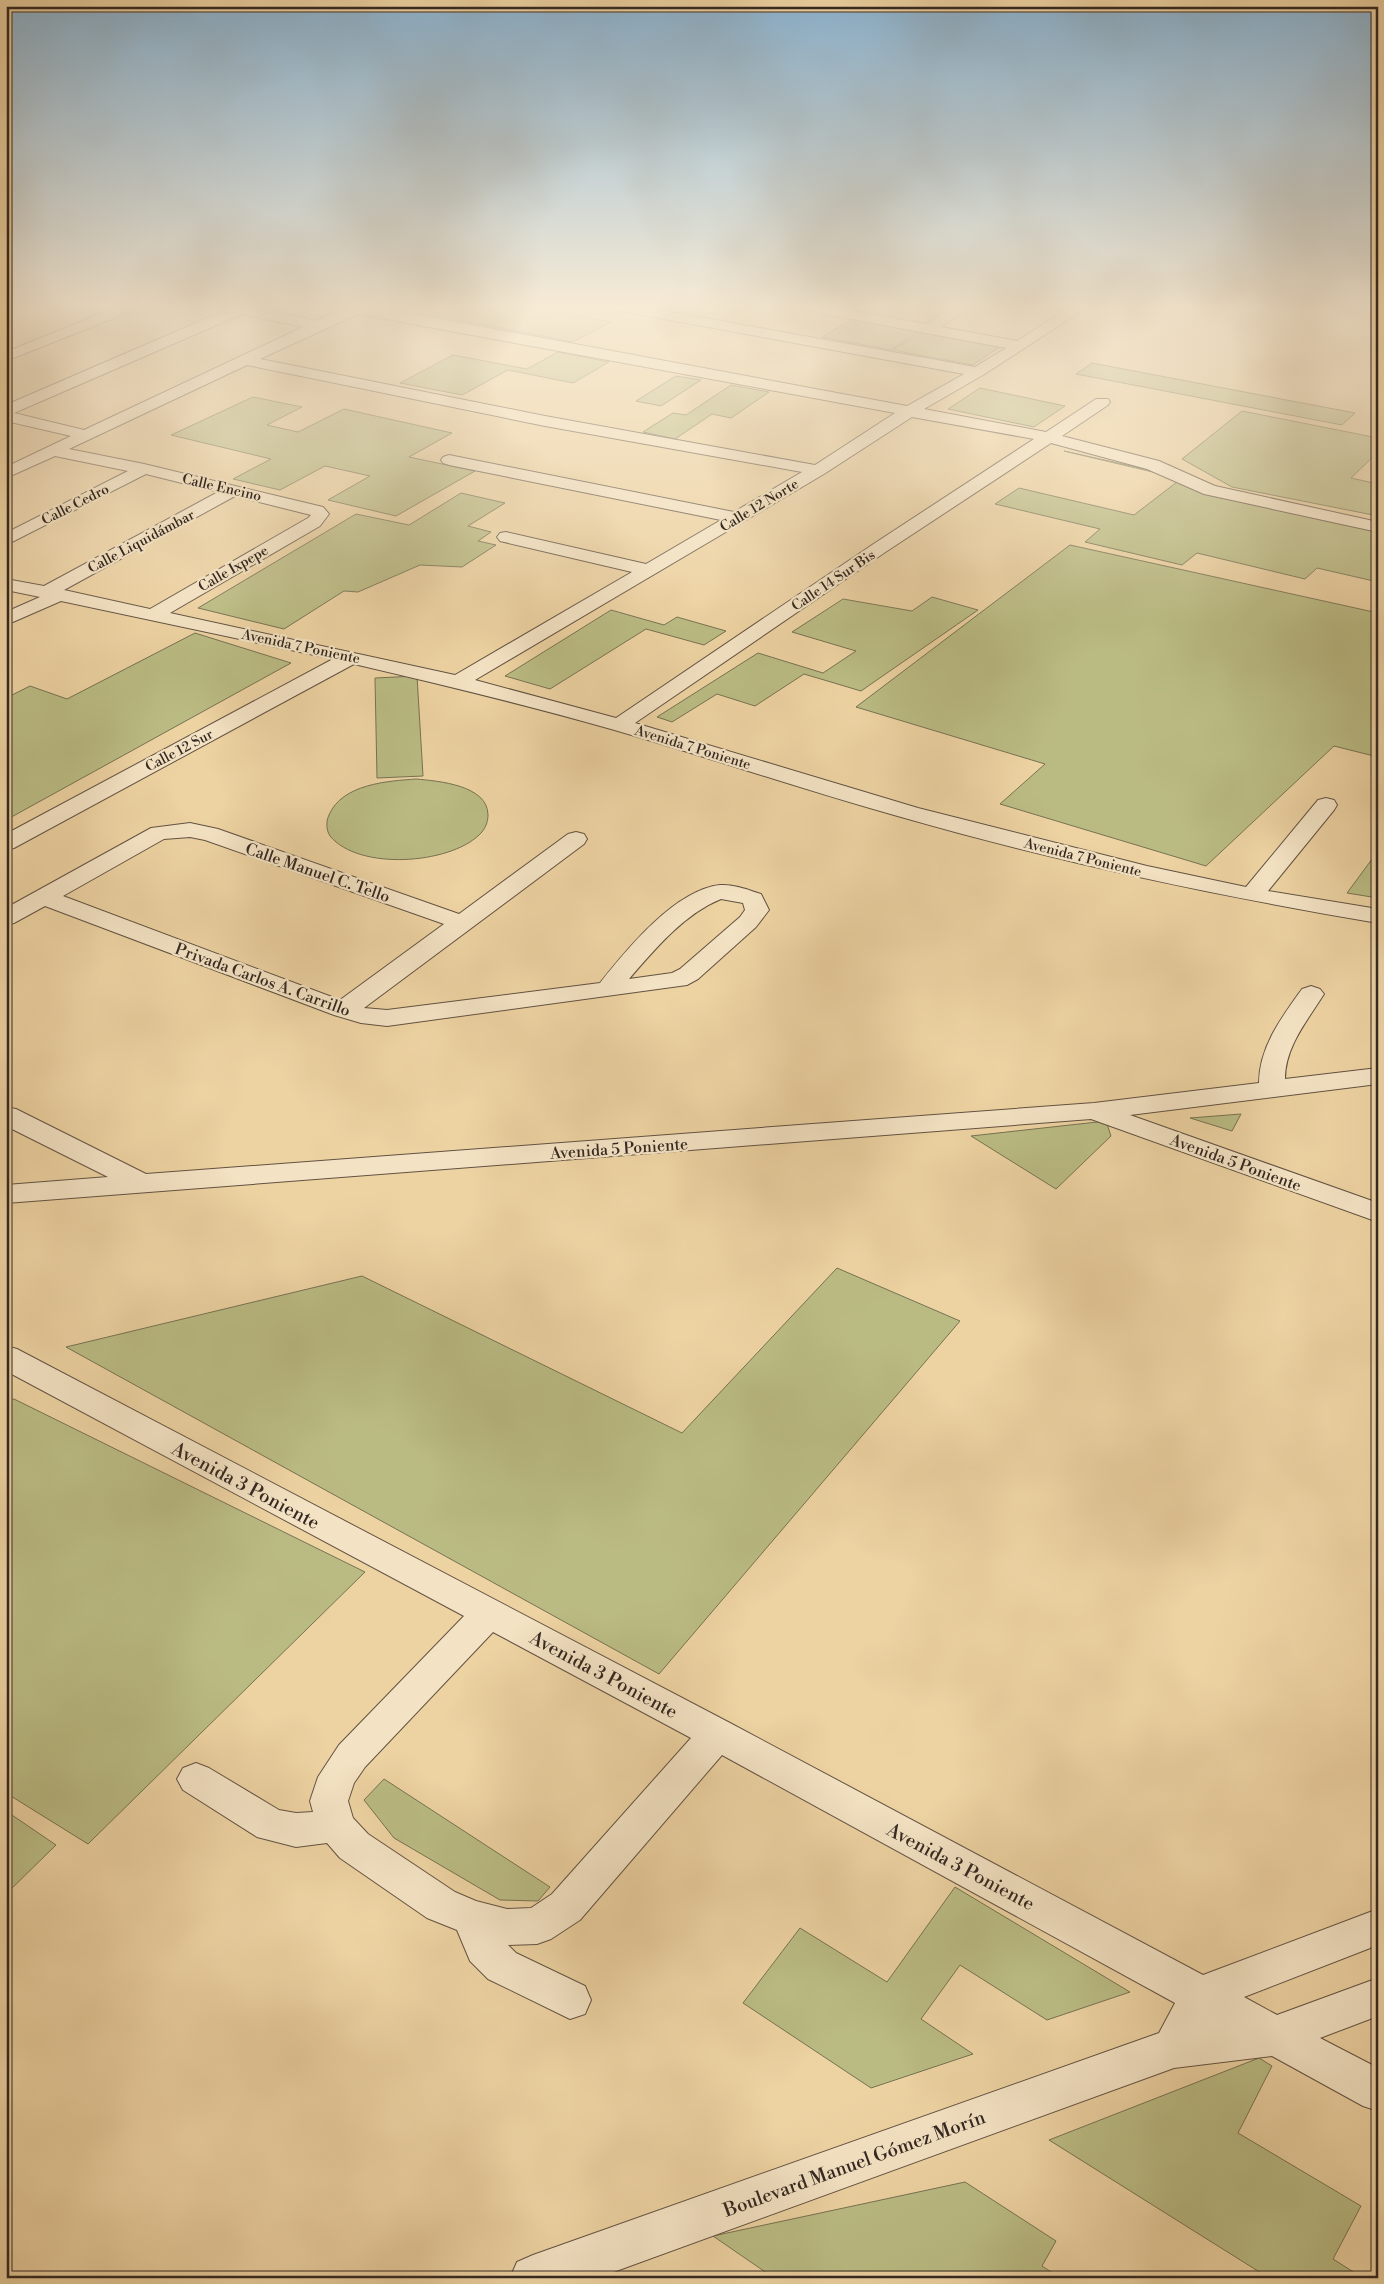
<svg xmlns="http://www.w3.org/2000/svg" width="1384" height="2284" viewBox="0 0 1384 2284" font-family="'Libre Bodoni',serif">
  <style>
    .green { fill: #babb83; stroke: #777252 }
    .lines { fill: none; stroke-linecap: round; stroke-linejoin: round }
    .minor-casing { stroke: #625242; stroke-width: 2 }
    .minor { fill: #f3e2c3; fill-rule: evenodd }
    .labels { text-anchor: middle; stroke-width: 4.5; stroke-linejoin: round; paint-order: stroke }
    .far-street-label { font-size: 14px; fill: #342822; stroke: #f3e2c3 }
    .street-label { font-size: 16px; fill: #342822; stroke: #f3e2c3 }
    .near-street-label { font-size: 19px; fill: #342822; stroke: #f3e2c3 }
  </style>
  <rect width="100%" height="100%" fill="#edd2a2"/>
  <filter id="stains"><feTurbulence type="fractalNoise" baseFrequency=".004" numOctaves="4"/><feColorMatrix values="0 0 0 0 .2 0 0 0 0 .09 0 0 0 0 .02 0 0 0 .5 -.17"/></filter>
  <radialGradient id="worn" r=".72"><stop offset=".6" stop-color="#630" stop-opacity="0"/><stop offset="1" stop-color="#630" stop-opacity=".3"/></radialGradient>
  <!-- green -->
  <g class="green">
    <path d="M 454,306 L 524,306 L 611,322 L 573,342 L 434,315 Z"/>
    <path d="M 853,319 L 921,331 L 891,350 L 822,337 Z"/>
    <path d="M 924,332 L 1001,346 L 973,365 L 893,350 Z"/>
    <path d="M 558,352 L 609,362 L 573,383 L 508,370 L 462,395 L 400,383 L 453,355 L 527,369 Z"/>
    <path d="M 1092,363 L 1355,413 L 1342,425 L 1076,374 Z"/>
    <path d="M 676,376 L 701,380 L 661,406 L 636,401 Z"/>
    <path d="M 731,385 L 769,392 L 731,418 L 712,414 L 675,439 L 643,432 L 673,413 L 686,415 Z"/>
    <path d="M 980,388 L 1065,406 L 1034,427 L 948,409 Z"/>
    <path d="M 253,397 L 302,407 L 267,425 L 298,432 L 344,409 L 452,433 L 409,457 L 475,471 L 396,516 L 328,500 L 370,476 L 325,466 L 280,490 L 233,479 L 271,459 L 171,435 Z"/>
    <path d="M 1242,411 L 1378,438 L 1378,452 L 1351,478 L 1378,484 L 1378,516 L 1232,487 L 1182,459 Z"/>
    <path d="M 1064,451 L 1154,471 L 1208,495 L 1378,532 L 1378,582 L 1317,568 L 1305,579 L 1197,553 L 1182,565 L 1085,542 L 1100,529 L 995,504 L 1019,488 L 1134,515 L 1177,482 L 1157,473 Z"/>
    <path d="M 461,493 L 505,503 L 468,526 L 491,532 L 478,541 L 496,545 L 462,567 L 420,565 L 358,592 L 344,591 L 284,629 L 198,608 L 356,514 L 409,525 Z"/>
    <path d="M 1070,545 L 1378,613 L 1378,757 L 1334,746 L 1206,866 L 1000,804 L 1045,764 L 856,707 Z"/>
    <path d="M 932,597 L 978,610 L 861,691 L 804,674 L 755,706 L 717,694 L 672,722 L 657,717 L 758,653 L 823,673 L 856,651 L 792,632 L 843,599 L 912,611 Z"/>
    <path d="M 611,610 L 664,625 L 677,617 L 726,631 L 704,645 L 646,629 L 550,689 L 505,676 Z"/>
    <path d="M 195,633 L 291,663 L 6,820 L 6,698 L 30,686 L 67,699 Z"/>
    <path d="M 417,676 L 423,776 L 377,778 L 375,678 Z"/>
    <path d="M 416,779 C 438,781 488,785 488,815 C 488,822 485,830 479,835 C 449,864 359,871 330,836 C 326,830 326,821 329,815 C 342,784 388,781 416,779 Z"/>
    <path d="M 1378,851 L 1378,898 L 1347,893 Z"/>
    <path d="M 1241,1114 L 1232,1131 L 1190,1118 Z"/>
    <path d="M 1106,1121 L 1111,1136 L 1056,1189 L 971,1136 Z"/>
    <path d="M 837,1268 L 960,1321 L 659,1674 L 66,1347 L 362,1276 L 682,1433 Z"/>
    <path d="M 14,1399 L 365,1572 L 88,1844 L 6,1793 L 6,1401 Z"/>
    <path d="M 384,1779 L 550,1887 L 538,1901 L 500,1900 L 394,1838 L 364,1800 Z"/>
    <path d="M 6,1811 L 56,1845 L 6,1894 Z"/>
    <path d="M 955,1887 L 1130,1992 L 1047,2020 L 960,1965 L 921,2019 L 973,2054 L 871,2088 L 743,2003 L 800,1928 L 887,1982 Z"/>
    <path d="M 1259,2058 L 1272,2066 L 1238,2133 L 1361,2206 L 1333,2259 L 1363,2278 L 1269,2278 L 1049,2140 Z"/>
    <path d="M 965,2182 L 1056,2241 L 1042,2266 L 1060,2278 L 774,2278 L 713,2236 Z"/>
  </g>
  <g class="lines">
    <defs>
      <g id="minor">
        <path d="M 6,306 L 26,306 L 24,309 L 6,315 Z"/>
        <path d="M 120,306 L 139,306 L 137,309 L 6,361 L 6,352 Z"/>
        <path d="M 218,306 L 246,306 L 316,321 L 351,306 L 371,306 L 907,406 L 964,374 L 615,310 L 608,306 L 639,306 L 975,367 L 1006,348 L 803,310 L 796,306 L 826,306 L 926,324 L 954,306 L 970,306 L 941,327 L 1017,341 L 1072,306 L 1089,306 L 983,375 L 924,409 L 1046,432 L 1096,399 L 1108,399 L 1110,402 L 1108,405 L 1062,436 L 1159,461 L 1215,486 L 1378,522 L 1378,532 L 1204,494 L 1147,469 L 1051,443 L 884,553 L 635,723 L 918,808 L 1147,866 L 1246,887 L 1318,800 L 1326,798 L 1334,800 L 1337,805 L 1334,810 L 1268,891 L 1378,909 L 1378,923 C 1217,896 1058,862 901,817 C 804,790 708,757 611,729 C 526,705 440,684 354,664 L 14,848 L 6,850 L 6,834 L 333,659 L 61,601 L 6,625 L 6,612 L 40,597 L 6,590 L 6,579 L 44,586 L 218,492 L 146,474 L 6,545 L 6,533 L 128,471 L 55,456 L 6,478 L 6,467 L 71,436 L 6,421 L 6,405 L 226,310 ZM 242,314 L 303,327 L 84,430 L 14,413 ZM 358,314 L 895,413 L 815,465 L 545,416 L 260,359 ZM 247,365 L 545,426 L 802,472 L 734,512 L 449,455 L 443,457 L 441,460 L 443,463 L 449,465 L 721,520 L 646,564 L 506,532 L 500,533 L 497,537 L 500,541 L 632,572 L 455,675 L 170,613 L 320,526 L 329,514 L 323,507 L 144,464 L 69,449 ZM 912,417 L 1034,439 L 872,545 L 616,718 L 475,680 L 824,474 ZM 235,496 L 311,515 L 308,518 L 150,609 L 64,590 Z"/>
        <path d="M 190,823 L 218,829 L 459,914 L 568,834 L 576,832 L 584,834 L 587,839 L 584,844 L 364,1008 L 387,1010 L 600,983 C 627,949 675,890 720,885 C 734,884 749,890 761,894 L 769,910 L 756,927 L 698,979 L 687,985 L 387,1026 L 361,1023 L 334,1015 L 45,906 L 14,923 L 6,925 L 6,908 L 151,828 ZM 190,837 L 205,840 L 444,924 L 340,1000 L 63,896 L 164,839 ZM 721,899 L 743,903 L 745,910 L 740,917 L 680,969 L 672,973 L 629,979 C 655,949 684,914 721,899 Z"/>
        <path d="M 1311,986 L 1320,989 L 1324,994 C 1307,1021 1285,1047 1285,1079 L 1378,1068 L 1378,1084 L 1130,1115 L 1378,1203 L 1378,1222 L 1091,1119 L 6,1203 L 6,1185 L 108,1177 L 6,1126 L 6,1107 L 16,1109 L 146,1174 L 1094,1103 L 1259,1083 C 1259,1047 1282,1017 1302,989 Z"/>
        <path d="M 6,1346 L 17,1349 L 730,1723 L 1203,1975 L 1378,1909 L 1378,1945 L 1244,1997 L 1277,2015 L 1378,1978 L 1378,2016 L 1320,2038 L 1378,2068 L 1378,2111 L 1363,2106 L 1272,2056 L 1174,2068 L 597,2278 L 510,2278 L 517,2262 L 533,2255 L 1159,2033 L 1175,2003 L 722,1755 L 580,1920 L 551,1939 L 537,1944 L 508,1945 L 516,1953 L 585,1986 L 591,2000 L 585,2014 L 570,2019 L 488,1979 L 470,1961 L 457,1930 L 427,1918 L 340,1858 L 327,1843 L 296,1847 L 257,1837 L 183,1790 L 177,1779 L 183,1768 L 196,1763 L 209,1768 L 279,1810 L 296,1813 L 313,1812 L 310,1801 L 318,1777 L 339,1745 L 464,1616 L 6,1371 ZM 493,1632 L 691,1738 L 552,1894 L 531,1908 L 507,1909 L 476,1901 L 455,1892 L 368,1834 L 353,1818 L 348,1801 L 354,1783 L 365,1767 Z"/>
      </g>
    </defs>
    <!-- minor casing -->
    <use href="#minor" class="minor-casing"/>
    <!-- minor -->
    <use href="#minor" class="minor"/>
  </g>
  <!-- sky -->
  <linearGradient id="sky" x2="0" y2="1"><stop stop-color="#8bb4d2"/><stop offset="0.49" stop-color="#f7ebd5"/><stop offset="1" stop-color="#f7ebd5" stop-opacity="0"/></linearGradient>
  <rect width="1384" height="626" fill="url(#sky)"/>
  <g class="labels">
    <!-- far-street labels -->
    <g class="far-street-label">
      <text transform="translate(222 487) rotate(13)" y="5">Calle Encino</text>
      <text transform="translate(75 504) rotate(-27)" y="5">Calle Cedro</text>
      <text transform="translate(759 505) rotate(-31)" y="5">Calle 12 Norte</text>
      <text transform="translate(141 541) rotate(-28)" y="5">Calle Liquidámbar</text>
      <text transform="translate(233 568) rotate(-30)" y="5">Calle Ixpepe</text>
      <text transform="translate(833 580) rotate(-34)" y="5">Calle 14 Sur Bis</text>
      <text transform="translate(301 646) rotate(12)" y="5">Avenida 7 Poniente</text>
      <text transform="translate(693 747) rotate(17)" y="5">Avenida 7 Poniente</text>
      <text transform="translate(179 750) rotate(-28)" y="5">Calle 12 Sur</text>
      <text transform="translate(1083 857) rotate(14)" y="5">Avenida 7 Poniente</text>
    </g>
    <!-- street labels -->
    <g class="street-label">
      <text transform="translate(318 872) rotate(19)" y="6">Calle Manuel C. Tello</text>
      <text transform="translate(263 979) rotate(20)" y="6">Privada Carlos A. Carrillo</text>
      <text transform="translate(619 1148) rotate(-4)" y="6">Avenida 5 Poniente</text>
      <text transform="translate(1236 1162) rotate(20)" y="6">Avenida 5 Poniente</text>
    </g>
    <!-- near-street labels -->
    <g class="near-street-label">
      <text transform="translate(246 1485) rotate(28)" y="7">Avenida 3 Poniente</text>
      <text transform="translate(604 1674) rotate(28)" y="7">Avenida 3 Poniente</text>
      <text transform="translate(961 1866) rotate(28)" y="7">Avenida 3 Poniente</text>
      <text transform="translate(854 2163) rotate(-20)" y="7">Boulevard Manuel Gómez Morín</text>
    </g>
  </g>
  <!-- margin -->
  <rect width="1384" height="2284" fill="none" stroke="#edd2a2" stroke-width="25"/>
  <rect x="8" y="8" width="1369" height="2269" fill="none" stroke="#342822" stroke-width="2.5"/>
  <rect x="12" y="12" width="1359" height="2259" fill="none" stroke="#342822"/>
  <rect width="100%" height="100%" filter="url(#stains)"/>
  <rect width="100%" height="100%" fill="url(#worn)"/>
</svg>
